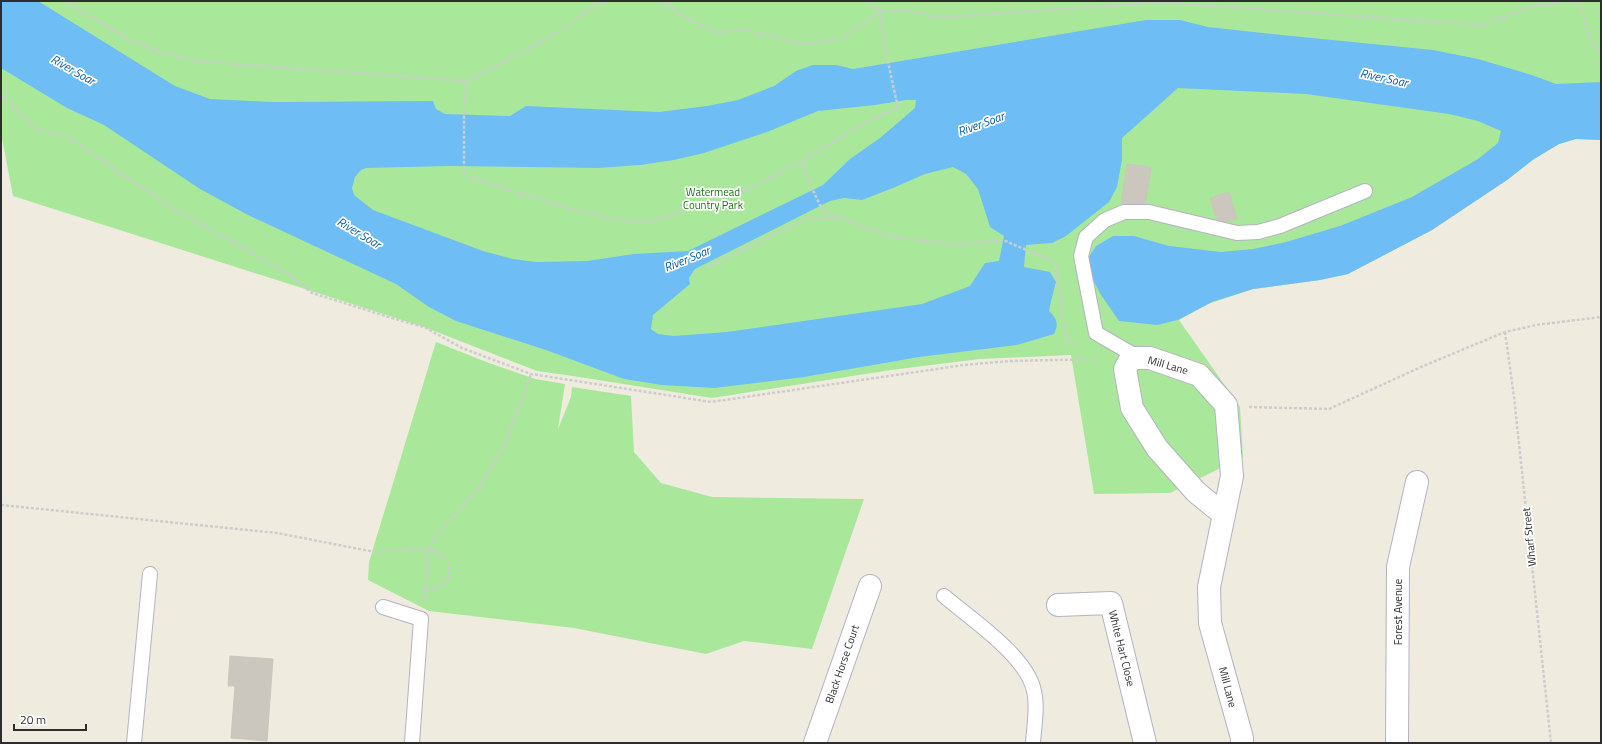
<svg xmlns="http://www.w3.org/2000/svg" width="1602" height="744" viewBox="0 0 1602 744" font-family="'Titillium Web',sans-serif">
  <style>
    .green { fill: #a9e89a }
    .water { fill: #6ebef5; fill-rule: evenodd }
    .building { fill: #cbc7bf; stroke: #cbc7b8 }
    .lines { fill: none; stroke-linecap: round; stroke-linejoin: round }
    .lane-casing { stroke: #b3b3c1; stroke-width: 16 }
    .street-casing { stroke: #b3b3c1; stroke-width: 24 }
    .path { stroke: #cdcdcd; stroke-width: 2.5; stroke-dasharray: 3 2; stroke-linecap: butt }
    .lane { stroke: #fff; stroke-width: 14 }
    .street { stroke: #fff; stroke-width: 22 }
    .labels { text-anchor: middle; stroke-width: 3.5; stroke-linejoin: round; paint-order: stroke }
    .park-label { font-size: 11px; fill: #1d7117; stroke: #fff }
    .street-label { font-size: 11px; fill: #2d2d2d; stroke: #fff }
    .water-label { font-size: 12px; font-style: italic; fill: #0659a8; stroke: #fff }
  </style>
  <rect width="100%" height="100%" fill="#efebdf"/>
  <!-- green -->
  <g class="green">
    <path d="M 1,1 L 1601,1 L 1601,140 L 1576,139 L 1559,144 L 1534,159 L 1507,180 L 1432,230 L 1348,274 L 1320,280 L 1253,289 L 1208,304 L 1179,320 L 1240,407 L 1243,457 L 1170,493 L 1094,494 L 1071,355 L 980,359 L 891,370 L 712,398 L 573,376 L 537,371 L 424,327 L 13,196 L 1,133 Z"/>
    <path d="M 436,342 L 489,363 L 535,379 L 565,384 L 558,429 L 571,397 L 572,387 L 631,396 L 634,452 L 661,483 L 712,497 L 864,499 L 812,649 L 744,641 L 706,654 L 574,628 L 429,611 L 368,580 L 369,562 Z"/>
  </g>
  <!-- water -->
  <path class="water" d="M 1,1 L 38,1 L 175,86 L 210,99 L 273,102 L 433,101 L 436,109 L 445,114 L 510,116 L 526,106 L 659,112 L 707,106 L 738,100 L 774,86 L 796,71 L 813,65 L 836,65 L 853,69 L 1146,20 L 1180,20 L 1208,27 L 1282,35 L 1433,50 L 1478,59 L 1532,75 L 1556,84 L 1601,82 L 1601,140 L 1576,139 L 1559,144 L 1534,159 L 1507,180 L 1432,230 L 1348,274 L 1320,280 L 1253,289 L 1212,302 L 1178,320 L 1157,325 L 1119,321 L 1101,295 L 1089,272 L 1087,260 L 1096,246 L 1113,236 L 1134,236 L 1169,246 L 1221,252 L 1253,249 L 1286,242 L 1340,226 L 1412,197 L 1478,159 L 1498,143 L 1501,131 L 1478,121 L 1449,114 L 1306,94 L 1178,88 L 1122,138 L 1122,160 L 1117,187 L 1109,202 L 1066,236 L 1052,243 L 1026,245 L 1024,267 L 1050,272 L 1056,282 L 1051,301 L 1049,311 C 1057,319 1059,324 1054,334 L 1017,345 L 919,357 L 804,377 L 714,388 L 662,385 L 624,379 L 546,350 L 456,321 L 429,307 L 396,284 L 250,216 L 200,189 L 104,125 L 67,108 L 1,68 ZM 906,100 L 916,100 L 915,108 L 880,138 L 850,159 L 823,185 L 688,251 L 634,254 L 587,261 L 536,262 L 513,259 L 483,251 L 373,210 L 354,195 L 352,188 L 355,177 L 361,170 L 366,168 L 450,166 L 599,168 L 640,165 L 674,160 L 704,153 L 767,132 L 818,111 L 875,105 ZM 953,167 L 966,174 L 978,189 L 990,227 L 1004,236 L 999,261 L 985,263 L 970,286 L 922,304 L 727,332 L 673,336 L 658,334 L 651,329 L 653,315 L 690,284 L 689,278 L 695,269 L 830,201 L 844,198 L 862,200 L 893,188 L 925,174 Z"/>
  <!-- building -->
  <g class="building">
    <path d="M 1127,164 L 1151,167 L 1145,207 L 1121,203 Z"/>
    <path d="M 1229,192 L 1237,219 L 1218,224 L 1210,198 Z"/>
    <path d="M 230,656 L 273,659 L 267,741 L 231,738 L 235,686 L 228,686 Z"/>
  </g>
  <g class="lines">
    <defs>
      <g id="lane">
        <path d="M 1139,358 L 1096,333 L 1081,256 L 1086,237 L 1105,220 L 1124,212 L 1149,212 L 1237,233 L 1258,232 L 1280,226 L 1365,191"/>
        <path d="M 944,596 C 971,619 1027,656 1034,691 C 1038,707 1034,726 1033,743"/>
        <path d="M 383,607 L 421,619 L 412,743"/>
        <path d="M 134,743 L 150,574"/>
      </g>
      <g id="street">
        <path d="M 1223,514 L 1196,492 L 1157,448 L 1132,408 L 1125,369 L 1131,358 L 1150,358 L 1199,375 L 1226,405 L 1232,476 L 1209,587 L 1210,623 L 1242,738 L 1242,743"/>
        <path d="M 1058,605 L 1111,603 L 1145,743"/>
        <path d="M 815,743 L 870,586"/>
        <path d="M 1397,743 L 1398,567 L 1417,482"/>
      </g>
    </defs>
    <!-- lane casing -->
    <use href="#lane" class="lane-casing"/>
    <!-- street casing -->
    <use href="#street" class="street-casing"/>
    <!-- path -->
    <g class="path">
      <path d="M 65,1 L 126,38 L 161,53 L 203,62 L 467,81 L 558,32 L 596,5 L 606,1"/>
      <path d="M 663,1 L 681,15 L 716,32 L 746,30 L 805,44 L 840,39 L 880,11 L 909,10 L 936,18 L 1159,2 L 1481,25 L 1531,7 L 1564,1"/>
      <path d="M 869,1 L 880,11 L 885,48 L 898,108 L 872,119 L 802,161 L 809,182 L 823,211 L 863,227 L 894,237 L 957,245 L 1003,240 L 1055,262 L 1067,343 L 1080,345"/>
      <path d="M 1574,1 L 1582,8 L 1590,42 L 1601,53"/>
      <path d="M 467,81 L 464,108 L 464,172 L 469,177 L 570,209 L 621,220 L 651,221 L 747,190 L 802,161"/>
      <path d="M 1,95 L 36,129 L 68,137 L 172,208 L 286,272 L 312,293 L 395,319 L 424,327 L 462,348 L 531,374 L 711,402 L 964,365 L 1010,361 L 1100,359"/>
      <path d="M 708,267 L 808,218 L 829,219 L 837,217"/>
      <path d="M 1505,332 L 1514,397 L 1551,743"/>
      <path d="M 1249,407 L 1329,409 L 1421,367 L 1505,332 L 1536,325 L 1601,317"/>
      <path d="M 1,505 L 277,533 L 375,552 L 419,549 L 427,551 L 431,549 L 430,544 L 480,486 L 505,444 L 531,374"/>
      <path d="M 426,588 C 430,588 435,589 438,587 C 448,584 452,572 448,563 C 445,557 437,553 431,549"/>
      <path d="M 424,601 L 428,564 L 427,551"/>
    </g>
    <!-- lane -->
    <use href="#lane" class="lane"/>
    <!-- street -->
    <use href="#street" class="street"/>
  </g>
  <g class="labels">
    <!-- park labels -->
    <g class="park-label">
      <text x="713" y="196">Watermead<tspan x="713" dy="13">Country Park</tspan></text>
    </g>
    <!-- street labels -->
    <g class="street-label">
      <text transform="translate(1168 365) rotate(16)" y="4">Mill Lane</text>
      <text transform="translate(1529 537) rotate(-96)" y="4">Wharf Street</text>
      <text transform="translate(1398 612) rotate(-90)" y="4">Forest Avenue</text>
      <text transform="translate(1122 648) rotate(76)" y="4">White Hart Close</text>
      <text transform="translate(842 664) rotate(-71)" y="4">Black Horse Court</text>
      <text transform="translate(1228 687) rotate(75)" y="4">Mill Lane</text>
    </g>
    <!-- water labels -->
    <g class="water-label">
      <text transform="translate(73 70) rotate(30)" y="4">River Soar</text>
      <text transform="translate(1384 78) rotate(12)" y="4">River Soar</text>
      <text transform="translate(981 124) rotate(-20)" y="4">River Soar</text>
      <text transform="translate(359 233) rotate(31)" y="4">River Soar</text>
      <text transform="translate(687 259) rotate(-22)" y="4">River Soar</text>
    </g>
  </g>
  <!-- border -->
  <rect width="1602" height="744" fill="none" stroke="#2d2d2d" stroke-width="4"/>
  <!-- scale -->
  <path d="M14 724v6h72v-6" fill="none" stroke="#2d2d2d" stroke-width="2"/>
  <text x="20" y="724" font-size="12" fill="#2d2d2d" stroke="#ffffff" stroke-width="3" paint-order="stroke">20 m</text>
</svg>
